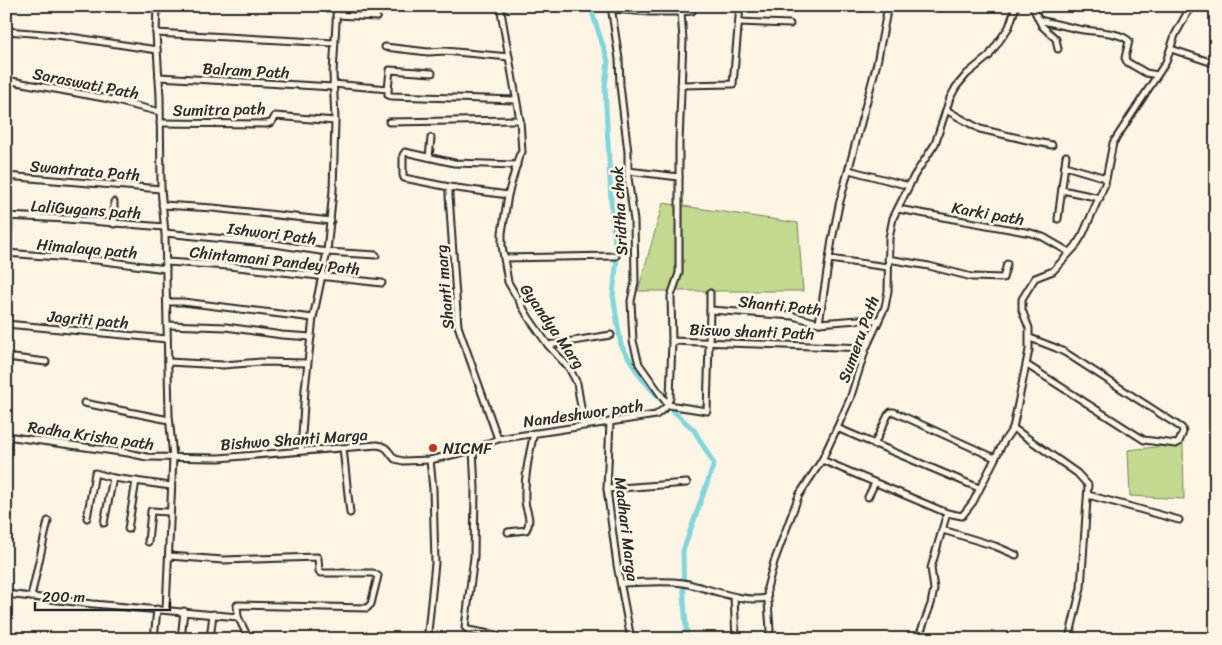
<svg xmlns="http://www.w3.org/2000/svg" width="1222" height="645" viewBox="0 0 1222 645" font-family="Sriracha,sans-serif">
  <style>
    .green { fill: #c3d98f; stroke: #77825d }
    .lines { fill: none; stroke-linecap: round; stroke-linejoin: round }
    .canal { stroke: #83d5dc; stroke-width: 5 }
    .street-casing { stroke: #2b2b2b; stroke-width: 9 }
    .street { stroke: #fcf5e5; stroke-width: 5 }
    .poi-dot { fill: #c8321e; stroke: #fcf5e5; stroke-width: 2 }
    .labels { text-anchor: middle; stroke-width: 5; stroke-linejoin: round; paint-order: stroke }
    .street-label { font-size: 16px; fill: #2b2b2b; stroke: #fcf5e5 }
    .poi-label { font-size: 16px; fill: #2b2b2b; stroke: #fcf5e5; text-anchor: start }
  </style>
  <rect width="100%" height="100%" fill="#fcf5e5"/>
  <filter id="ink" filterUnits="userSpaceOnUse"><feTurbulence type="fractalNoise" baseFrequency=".02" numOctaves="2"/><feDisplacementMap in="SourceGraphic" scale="10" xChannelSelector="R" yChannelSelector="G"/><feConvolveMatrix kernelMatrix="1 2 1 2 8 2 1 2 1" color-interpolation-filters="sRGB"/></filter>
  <g filter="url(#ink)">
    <!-- green -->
    <g class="green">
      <path d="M 663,203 L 798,223 L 803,291 L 638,291 Z"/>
      <path d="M 1183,444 L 1184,499 L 1130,496 L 1128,450 Z"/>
    </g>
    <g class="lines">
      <!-- canal -->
      <path class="canal" d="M 590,6 L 608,61 L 605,87 L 612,218 L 617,258 L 613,295 L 621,345 L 639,375 L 660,399 L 694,430 L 714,464 L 683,551 L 684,601 L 687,639"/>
      <defs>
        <g id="street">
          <path d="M 141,6 L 157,7"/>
          <path d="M 157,6 L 156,33 L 160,96 L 161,189 L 165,233 L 169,415 L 173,458 L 166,609"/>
          <path d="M 500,6 L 520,120 L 522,152 L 519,156 L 508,195 L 502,233 L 502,246 L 508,282 L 529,318 L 548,345 L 569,368 L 577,383 L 584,425"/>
          <path d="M 611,6 L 619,59 L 620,85 L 628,152 L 628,177 L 634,221 L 635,282 L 631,301 L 633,341 L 639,364 L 668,405"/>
          <path d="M 680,6 L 681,12 L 692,11 L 693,6"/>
          <path d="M 1032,6 L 1042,26 L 1056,39 L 1058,49"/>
          <path d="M 611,9 L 650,12 L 681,12 L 683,40 L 679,143 L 679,273 L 671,296 L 672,341"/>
          <path d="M 336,15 L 377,17"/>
          <path d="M 1039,20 C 1052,23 1065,26 1078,29 C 1092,32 1119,31 1129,41 L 1125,58 L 1127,62 L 1146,73 L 1157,75"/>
          <path d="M 739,22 L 790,24"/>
          <path d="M 6,31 L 57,35 L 157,50"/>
          <path d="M 156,33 L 334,43"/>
          <path d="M 385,47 L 428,52 L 445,51 L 509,57"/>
          <path d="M 1171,49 L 1216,64"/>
          <path d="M 159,77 L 333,87"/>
          <path d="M 6,80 L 104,98 L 160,112"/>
          <path d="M 333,84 L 388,89 L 388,95 L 391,96 L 516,100"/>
          <path d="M 681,85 L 733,84 L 740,6"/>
          <path d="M 388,89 L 390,70 L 432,73"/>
          <path d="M 946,110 L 980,129 L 1027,140 L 1052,145"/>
          <path d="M 389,122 L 520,120"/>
          <path d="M 160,123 L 267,124 L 272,122 L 275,116 L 335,121"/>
          <path d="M 429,157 L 431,138"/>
          <path d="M 1065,166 L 1106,178"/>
          <path d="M 849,170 L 909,186"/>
          <path d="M 628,171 L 679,177"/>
          <path d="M 6,176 L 161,189"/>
          <path d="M 449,187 L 449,195 L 458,326 L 498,439"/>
          <path d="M 1062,190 L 1100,198"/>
          <path d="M 508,195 L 449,187 L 404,178 L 403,175 L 403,155 L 405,152 L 454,163 L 517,165"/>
          <path d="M 114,202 L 114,224"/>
          <path d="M 162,205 L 213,208 L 331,221"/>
          <path d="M 6,209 L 9,216 L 8,254"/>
          <path d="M 898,209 L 1031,233 L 1043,237 L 1069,252"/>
          <path d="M 6,216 L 66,219 L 164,227"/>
          <path d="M 1058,219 L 1066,156"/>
          <path d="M 165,233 L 274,244 L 327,252 L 376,255"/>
          <path d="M 6,253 L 96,260 L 166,269"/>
          <path d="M 504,258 L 616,256"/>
          <path d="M 829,259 L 888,267"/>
          <path d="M 888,259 L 929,266 L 972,277 L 1003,278 L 1007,264"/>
          <path d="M 166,262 L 229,266 L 382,283"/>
          <path d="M 710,293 L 710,310"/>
          <path d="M 167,302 L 183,302 L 313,318"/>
          <path d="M 819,323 L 832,240 L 839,205 L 877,63 L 888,6"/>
          <path d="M 6,324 L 167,339"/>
          <path d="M 167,325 L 226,327 L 282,335 L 311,337"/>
          <path d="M 548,345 L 611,335"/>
          <path d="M 6,357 L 46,362"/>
          <path d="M 168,362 L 223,365 L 262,362 L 307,363"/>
          <path d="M 1027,365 L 1144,440 L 1176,444 L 1179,442 L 1183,432 L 1182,428 L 1066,353 L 1056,348 L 1030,338"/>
          <path d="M 84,403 L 169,420"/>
          <path d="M 668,405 L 707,411 L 710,310 L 793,316 L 819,323 L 858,320 L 878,320"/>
          <path d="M 610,422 L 607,489 L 617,565 L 631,639"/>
          <path d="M 837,428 L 979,488"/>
          <path d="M 1013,428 L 1029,350 L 1029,328 L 1022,310 L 1022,299 L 1035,278 L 1053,271 L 1075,247 L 1083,234 L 1105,184 L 1113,143 L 1166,62 L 1175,35 L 1191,6"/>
          <path d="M 1013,428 L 1077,473 L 1088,485 L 1081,588 L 1069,639"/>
          <path d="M 6,436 L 128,453 L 147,457 L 219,458 L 377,445 C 388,446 388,452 395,459 L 403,461 L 430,460 L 473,450 L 498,439 L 656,415 L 666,407 L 670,398 L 672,341 L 866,348"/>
          <path d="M 874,445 L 888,415 L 891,412 L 894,412 L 995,458"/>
          <path d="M 343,448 L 350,513"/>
          <path d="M 473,450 L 475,488 L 474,557 L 465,627 L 468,630 L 496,635 L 499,639"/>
          <path d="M 301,451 L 305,389 L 313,318 L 327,252 L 333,190 L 335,121 L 333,73 L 337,6"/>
          <path d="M 822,460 L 947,513 L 962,516 L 973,502 L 1004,441 L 1013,428"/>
          <path d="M 607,489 L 687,483"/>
          <path d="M 1088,495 L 1179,520"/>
          <path d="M 868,497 L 875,483"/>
          <path d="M 87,518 L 95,473 L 113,478 L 171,486"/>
          <path d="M 104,523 L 113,478"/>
          <path d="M 128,529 L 136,481"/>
          <path d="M 943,530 L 995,546 L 1016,555"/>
          <path d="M 508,532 L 526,530 C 533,519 525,510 525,500 C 524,477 529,455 534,433"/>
          <path d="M 148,542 L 151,511 L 169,512"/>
          <path d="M 169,556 L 223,560 L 317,557 L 318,558 L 319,571 L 320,573 L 373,573 L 378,576 L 371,604 L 367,608 L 237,605 L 238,617 L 249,639"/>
          <path d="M 621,583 C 642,583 662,580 683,583 C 711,588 739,603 767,598"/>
          <path d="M 6,594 L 93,604 L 238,617"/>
          <path d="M 31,597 L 48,521"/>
          <path d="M 734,597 L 736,639"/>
          <path d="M 428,632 L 435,563 L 433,489 L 430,460"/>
          <path d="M 6,636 L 39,639"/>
          <path d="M 154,639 L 157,609"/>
          <path d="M 181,639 L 184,611"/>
          <path d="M 210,639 L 213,614"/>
          <path d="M 768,639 L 770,630 L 767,588 L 774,562 L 799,495 L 822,460 L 837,428 L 850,399 L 866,348 L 885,307 L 888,291 L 889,238 L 893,218 L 914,176 L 935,144 L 950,98 L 956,87 L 967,74 L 989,56 L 995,47 L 1009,27 L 1016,6"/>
          <path d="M 918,639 L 931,604 L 934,589 L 931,568 L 947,513"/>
        </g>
      </defs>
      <!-- street casing -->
      <use href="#street" class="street-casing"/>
      <!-- street -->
      <use href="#street" class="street"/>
    </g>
  </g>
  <!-- markers -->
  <circle class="poi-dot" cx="433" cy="448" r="5"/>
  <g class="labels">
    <!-- street labels -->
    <g class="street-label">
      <text transform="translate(246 70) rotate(3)" y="6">Balram Path</text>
      <text transform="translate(86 83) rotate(11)" y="6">Saraswati Path</text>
      <text transform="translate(219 109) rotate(-1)" y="6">Sumitra path</text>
      <text transform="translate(85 170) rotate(5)" y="6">Swantrata Path</text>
      <text transform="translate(86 209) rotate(4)" y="6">LaliGugans path</text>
      <text transform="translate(619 211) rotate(-93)" y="6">Sridtha chok</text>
      <text transform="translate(988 213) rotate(10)" y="6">Karki path</text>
      <text transform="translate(272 233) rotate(7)" y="6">Ishwori Path</text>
      <text transform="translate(87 248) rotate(5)" y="6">Himalaya path</text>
      <text transform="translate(275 260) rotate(6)" y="6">Chintamani Pandey Path</text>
      <text transform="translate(444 287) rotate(-95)" y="6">Shanti marg</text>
      <text transform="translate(780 305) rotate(6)" y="6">Shanti Path</text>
      <text transform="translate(88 319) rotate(5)" y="6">Jagriti path</text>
      <text transform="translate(553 326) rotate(55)" y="6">Gyandya Marg</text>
      <text transform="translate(752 331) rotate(2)" y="6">Biswo shanti Path</text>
      <text transform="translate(858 339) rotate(-70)" y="6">Sumeru Path</text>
      <text transform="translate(583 413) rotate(-8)" y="6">Nandeshwor path</text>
      <text transform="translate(91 435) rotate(8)" y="6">Radha Krisha path</text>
      <text transform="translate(294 439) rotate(-4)" y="6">Bishwo Shanti Marga</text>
      <text transform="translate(627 529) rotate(83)" y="6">Madhari Marga</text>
    </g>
    <!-- poi labels -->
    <g class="poi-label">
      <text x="443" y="454">NICMF</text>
    </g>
  </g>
  <!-- margin -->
  <rect width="1222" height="645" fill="none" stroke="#fcf5e5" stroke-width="25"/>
  <rect x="12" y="12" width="1197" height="620" fill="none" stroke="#2b2b2b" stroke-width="2" filter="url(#ink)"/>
  <!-- scale -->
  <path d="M35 602v8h135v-8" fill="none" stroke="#2b2b2b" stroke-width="2.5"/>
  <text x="42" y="602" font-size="15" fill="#2b2b2b" stroke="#fcf5e5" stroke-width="4" paint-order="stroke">200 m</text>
</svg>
